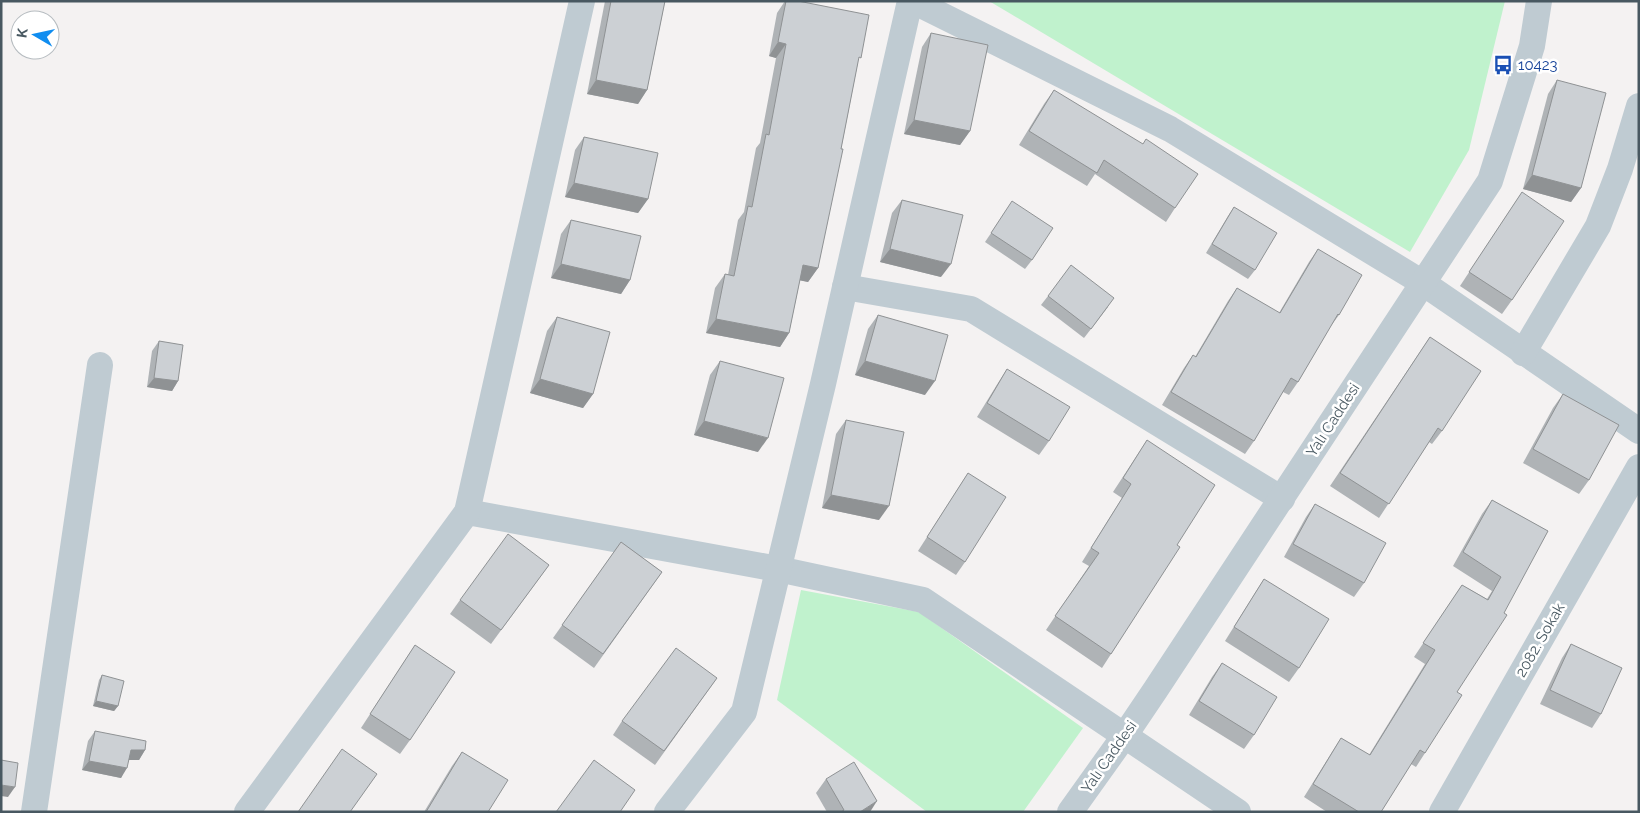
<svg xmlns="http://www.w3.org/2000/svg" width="1640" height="813" viewBox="0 0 1640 813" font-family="Raleway,sans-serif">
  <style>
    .green { fill: #c0f2cd }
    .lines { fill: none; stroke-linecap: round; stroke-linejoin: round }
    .minor { stroke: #bfcbd2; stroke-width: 26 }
    .wall { fill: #afb3b6 }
    .shaded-wall { fill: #8f9294 }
    .building { fill: #ccd0d4; stroke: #8f9294 }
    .labels { text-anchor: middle; stroke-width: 5; stroke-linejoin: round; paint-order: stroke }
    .transit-label { font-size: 15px; fill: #164399; stroke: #fff; text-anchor: start }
    .street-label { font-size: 15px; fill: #485861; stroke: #fff }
  </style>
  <rect width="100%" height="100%" fill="#f4f2f2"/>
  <!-- green -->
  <g class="green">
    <path d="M 989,1 L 1505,1 L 1469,150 L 1410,252 Z"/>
    <path d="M 801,590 L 919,612 L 1083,728 L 1023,812 L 927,812 L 777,700 Z"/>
  </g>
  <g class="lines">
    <!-- minor -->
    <g class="minor">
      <path d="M 913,1 L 1170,129 L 1423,283 L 1639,431"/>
      <path d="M 845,287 L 971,309 L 1282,499"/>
      <path d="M 1523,353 L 1598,226 L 1620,169 L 1639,106"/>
      <path d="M 467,512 L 778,569 L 923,600 L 1238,812"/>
      <path d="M 34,812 L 100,365"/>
      <path d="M 247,812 L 467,512 L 582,1"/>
      <path d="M 667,812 L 744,712 L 823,384 L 910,1"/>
      <path d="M 1070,812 L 1125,735 L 1156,689 L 1490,181 L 1532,46 L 1539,1"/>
      <path d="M 1442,812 L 1639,467"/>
    </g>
  </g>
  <!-- wall -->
  <g class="wall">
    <path d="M 605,1 L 665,1 L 647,90 L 638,104 L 587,94 Z"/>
    <path d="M 785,1 L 798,1 L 858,62 L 818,268 L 808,282 L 800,280 L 789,333 L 780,347 L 706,333 L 715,288 L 725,274 L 728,275 L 738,220 L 744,212 L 756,148 L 760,143 L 776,58 L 769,56 L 777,13 Z"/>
    <path d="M 931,33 L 970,131 L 960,145 L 904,134 L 922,47 Z"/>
    <path d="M 1557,80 L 1581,188 L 1571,202 L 1523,189 L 1548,94 Z"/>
    <path d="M 1054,90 L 1175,208 L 1166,222 L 1095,174 L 1087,186 L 1019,145 L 1044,104 Z"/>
    <path d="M 584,137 L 648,199 L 638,213 L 565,197 L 575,150 Z"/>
    <path d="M 1522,192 L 1512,300 L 1502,314 L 1460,286 Z"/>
    <path d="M 902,200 L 941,277 L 880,262 L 892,213 Z"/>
    <path d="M 1234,207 L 1255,270 L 1248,279 L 1206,253 L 1228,216 Z"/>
    <path d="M 1006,211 L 1032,260 L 1025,269 L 985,242 Z"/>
    <path d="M 571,220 L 630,280 L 621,294 L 551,278 L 561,234 Z"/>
    <path d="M 1318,249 L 1339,315 L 1330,327 L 1298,382 L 1289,395 L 1283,392 L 1254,441 L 1245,454 L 1162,405 L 1184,368 L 1193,355 L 1195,357 L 1228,301 L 1237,288 L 1279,313 L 1309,262 Z"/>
    <path d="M 1048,296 L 1108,307 L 1084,338 L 1041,305 Z"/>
    <path d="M 878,315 L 925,395 L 855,375 L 868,329 Z"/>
    <path d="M 557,317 L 593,394 L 583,408 L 530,393 L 547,331 Z"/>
    <path d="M 1430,337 L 1442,431 L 1432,444 L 1429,442 L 1379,518 L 1330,486 Z"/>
    <path d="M 159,341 L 178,381 L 172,391 L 147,387 L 152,351 Z"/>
    <path d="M 720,361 L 758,452 L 694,435 L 710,375 Z"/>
    <path d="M 1007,369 L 1049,441 L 1039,455 L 977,417 L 998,383 Z"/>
    <path d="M 1563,394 L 1589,480 L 1579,494 L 1523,463 L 1553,408 Z"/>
    <path d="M 846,420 L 879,520 L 822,508 L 836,434 Z"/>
    <path d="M 1147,440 L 1177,545 L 1111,654 L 1102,668 L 1046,630 L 1089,566 L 1082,562 L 1122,498 L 1113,492 Z"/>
    <path d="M 968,473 L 965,562 L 956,575 L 918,551 L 959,487 Z"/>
    <path d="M 1492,500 L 1548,531 L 1457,692 L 1425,753 L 1416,767 L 1411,764 L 1381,812 L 1327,812 L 1304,797 L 1332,752 L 1341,738 L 1369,755 L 1425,664 L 1414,657 L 1462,585 L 1487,599 L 1492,591 L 1453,566 L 1482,514 Z"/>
    <path d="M 1315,504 L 1364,583 L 1354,597 L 1284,557 L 1306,517 Z"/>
    <path d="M 621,542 L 662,572 L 594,668 L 553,638 Z"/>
    <path d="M 549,565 L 491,644 L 450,614 L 460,600 Z"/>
    <path d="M 1264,579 L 1299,668 L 1289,682 L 1225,641 L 1255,593 Z"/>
    <path d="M 1571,644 L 1601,714 L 1592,728 L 1540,704 L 1562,658 Z"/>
    <path d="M 415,645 L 410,740 L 400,754 L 361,728 Z"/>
    <path d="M 1222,663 L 1254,735 L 1244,749 L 1189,715 L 1212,677 Z"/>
    <path d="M 102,675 L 118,706 L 114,711 L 93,706 L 99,680 Z"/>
    <path d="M 717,678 L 655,765 L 613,735 L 622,721 Z"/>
    <path d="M 95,731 L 145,750 L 139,760 L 129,760 L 121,778 L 82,770 L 88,741 Z"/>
    <path d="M 462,752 L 488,812 L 424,812 L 452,766 Z"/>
    <path d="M 826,779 L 870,812 L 827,812 L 816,793 Z"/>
  </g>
  <!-- shaded-wall -->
  <g class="shaded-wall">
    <path d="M 778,42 L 786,44 L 776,58 L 769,56 Z"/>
    <path d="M 596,80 L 647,90 L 638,104 L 587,94 Z"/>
    <path d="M 914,120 L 970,131 L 960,145 L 904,134 Z"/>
    <path d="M 1532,175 L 1581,188 L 1571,202 L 1523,189 Z"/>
    <path d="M 574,183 L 648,199 L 638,213 L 565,197 Z"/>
    <path d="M 890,249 L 951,264 L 941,277 L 880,262 Z"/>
    <path d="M 561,264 L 630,280 L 621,294 L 551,278 Z"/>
    <path d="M 803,265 L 818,268 L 808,282 L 793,279 Z"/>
    <path d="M 716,319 L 789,333 L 780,347 L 706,333 Z"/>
    <path d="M 865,361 L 935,381 L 925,395 L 855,375 Z"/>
    <path d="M 154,378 L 178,381 L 172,391 L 147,387 Z"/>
    <path d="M 540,379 L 593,394 L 583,408 L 530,393 Z"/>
    <path d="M 704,421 L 768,438 L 758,452 L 694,435 Z"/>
    <path d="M 831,495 L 889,506 L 879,520 L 822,508 Z"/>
    <path d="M 96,701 L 118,706 L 114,711 L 93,706 Z"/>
    <path d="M 131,750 L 145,750 L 139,760 L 124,760 Z"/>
    <path d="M 89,761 L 127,768 L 121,778 L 82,770 Z"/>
    <path d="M 1,785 L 15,787 L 8,797 L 1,796 Z"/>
    <path d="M 877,801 L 870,812 L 860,812 Z"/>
  </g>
  <!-- building -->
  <g class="building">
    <path d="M 611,1 L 665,1 L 647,90 L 596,80 Z"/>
    <path d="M 786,1 L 798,1 L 869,15 L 861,58 L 859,57 L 841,149 L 843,149 L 818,268 L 803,265 L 789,333 L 716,319 L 725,274 L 734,276 L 748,206 L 752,207 L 766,134 L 769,135 L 786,44 L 778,42 Z"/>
    <path d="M 931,33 L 988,45 L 970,131 L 914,120 Z"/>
    <path d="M 1557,80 L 1606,93 L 1581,188 L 1532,175 Z"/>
    <path d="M 1054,90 L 1143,144 L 1146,139 L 1198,174 L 1175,208 L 1104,160 L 1097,173 L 1029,131 Z"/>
    <path d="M 584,137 L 658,153 L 648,199 L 574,183 Z"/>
    <path d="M 1522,192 L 1564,221 L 1512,300 L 1469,272 Z"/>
    <path d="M 902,200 L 963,215 L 951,264 L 890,249 Z"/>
    <path d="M 1012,201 L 1053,228 L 1032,260 L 991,233 Z"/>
    <path d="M 1234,207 L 1277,233 L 1255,270 L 1212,244 Z"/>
    <path d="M 571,220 L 641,236 L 630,280 L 561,264 Z"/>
    <path d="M 1318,249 L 1362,275 L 1339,315 L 1338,314 L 1298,382 L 1291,378 L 1254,441 L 1171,392 L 1193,355 L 1196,357 L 1237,288 L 1280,313 Z"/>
    <path d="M 1071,265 L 1114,298 L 1091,329 L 1048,296 Z"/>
    <path d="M 878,315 L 948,335 L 935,381 L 865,361 Z"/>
    <path d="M 557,317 L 610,332 L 593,394 L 540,379 Z"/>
    <path d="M 1430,337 L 1481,371 L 1442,431 L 1438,428 L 1389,504 L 1340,473 Z"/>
    <path d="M 159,341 L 183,345 L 178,381 L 154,378 Z"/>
    <path d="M 720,361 L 784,378 L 768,438 L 704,421 Z"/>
    <path d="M 1007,369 L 1070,407 L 1049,441 L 987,403 Z"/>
    <path d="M 1563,394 L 1619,425 L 1589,480 L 1533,449 Z"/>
    <path d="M 846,420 L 904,432 L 889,506 L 831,495 Z"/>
    <path d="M 1147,440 L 1215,485 L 1177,545 L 1180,547 L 1111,654 L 1055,616 L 1099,553 L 1091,548 L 1131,484 L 1123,478 Z"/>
    <path d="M 968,473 L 1006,497 L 965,562 L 927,537 Z"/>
    <path d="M 1492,500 L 1548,531 L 1504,613 L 1507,615 L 1457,692 L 1462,695 L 1425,753 L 1420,750 L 1381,812 L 1359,812 L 1313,784 L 1341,738 L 1370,755 L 1435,650 L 1423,643 L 1462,585 L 1488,600 L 1501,577 L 1463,552 Z"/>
    <path d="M 1315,504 L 1386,543 L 1364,583 L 1293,544 Z"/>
    <path d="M 508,534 L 549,565 L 501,630 L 460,600 Z"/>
    <path d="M 621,542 L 662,572 L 603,654 L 562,625 Z"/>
    <path d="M 1264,579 L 1329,619 L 1299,668 L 1234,627 Z"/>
    <path d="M 1571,644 L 1622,668 L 1601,714 L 1550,690 Z"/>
    <path d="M 415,645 L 455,672 L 410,740 L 370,714 Z"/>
    <path d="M 676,648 L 717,678 L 664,751 L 622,721 Z"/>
    <path d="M 1222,663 L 1277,697 L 1254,735 L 1199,701 Z"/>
    <path d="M 102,675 L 124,681 L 118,706 L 96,701 Z"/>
    <path d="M 95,731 L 146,741 L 145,750 L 131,750 L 127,768 L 89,761 Z"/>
    <path d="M 342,749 L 377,774 L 350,812 L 298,812 Z"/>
    <path d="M 462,752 L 508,780 L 488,812 L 426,812 Z"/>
    <path d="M 1,760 L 18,763 L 15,787 L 1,785 Z"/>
    <path d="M 594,760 L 635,790 L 620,812 L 556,812 Z"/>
    <path d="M 854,762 L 877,801 L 860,812 L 841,812 L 844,810 L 826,779 Z"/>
  </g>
  <!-- icons -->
  <defs>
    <symbol id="bus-bare" viewBox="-9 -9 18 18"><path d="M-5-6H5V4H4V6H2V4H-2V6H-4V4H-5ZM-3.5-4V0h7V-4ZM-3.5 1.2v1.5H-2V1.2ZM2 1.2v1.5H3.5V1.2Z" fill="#1a4fb4" stroke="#fff" stroke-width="2.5" paint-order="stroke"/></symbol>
  </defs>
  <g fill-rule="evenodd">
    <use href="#bus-bare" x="1489" y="51" width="28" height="28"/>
  </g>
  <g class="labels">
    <!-- transit labels -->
    <g class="transit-label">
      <text x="1518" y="70">10423</text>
    </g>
    <!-- street labels -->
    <g class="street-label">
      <text transform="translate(1333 420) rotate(-57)" y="5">Yalı Caddesi</text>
      <text transform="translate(1540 640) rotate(-60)" y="5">2082. Sokak</text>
      <text transform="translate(1109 757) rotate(-55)" y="5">Yalı Caddesi</text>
    </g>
  </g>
  <!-- border -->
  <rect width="1640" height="813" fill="none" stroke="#485861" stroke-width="5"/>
  <!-- north arrow -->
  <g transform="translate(35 35) rotate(279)"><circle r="24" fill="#ffffff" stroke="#b6bcc0"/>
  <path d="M0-4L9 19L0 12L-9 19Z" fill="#108df0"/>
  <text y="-8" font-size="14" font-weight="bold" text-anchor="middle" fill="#485861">K</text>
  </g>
</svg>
